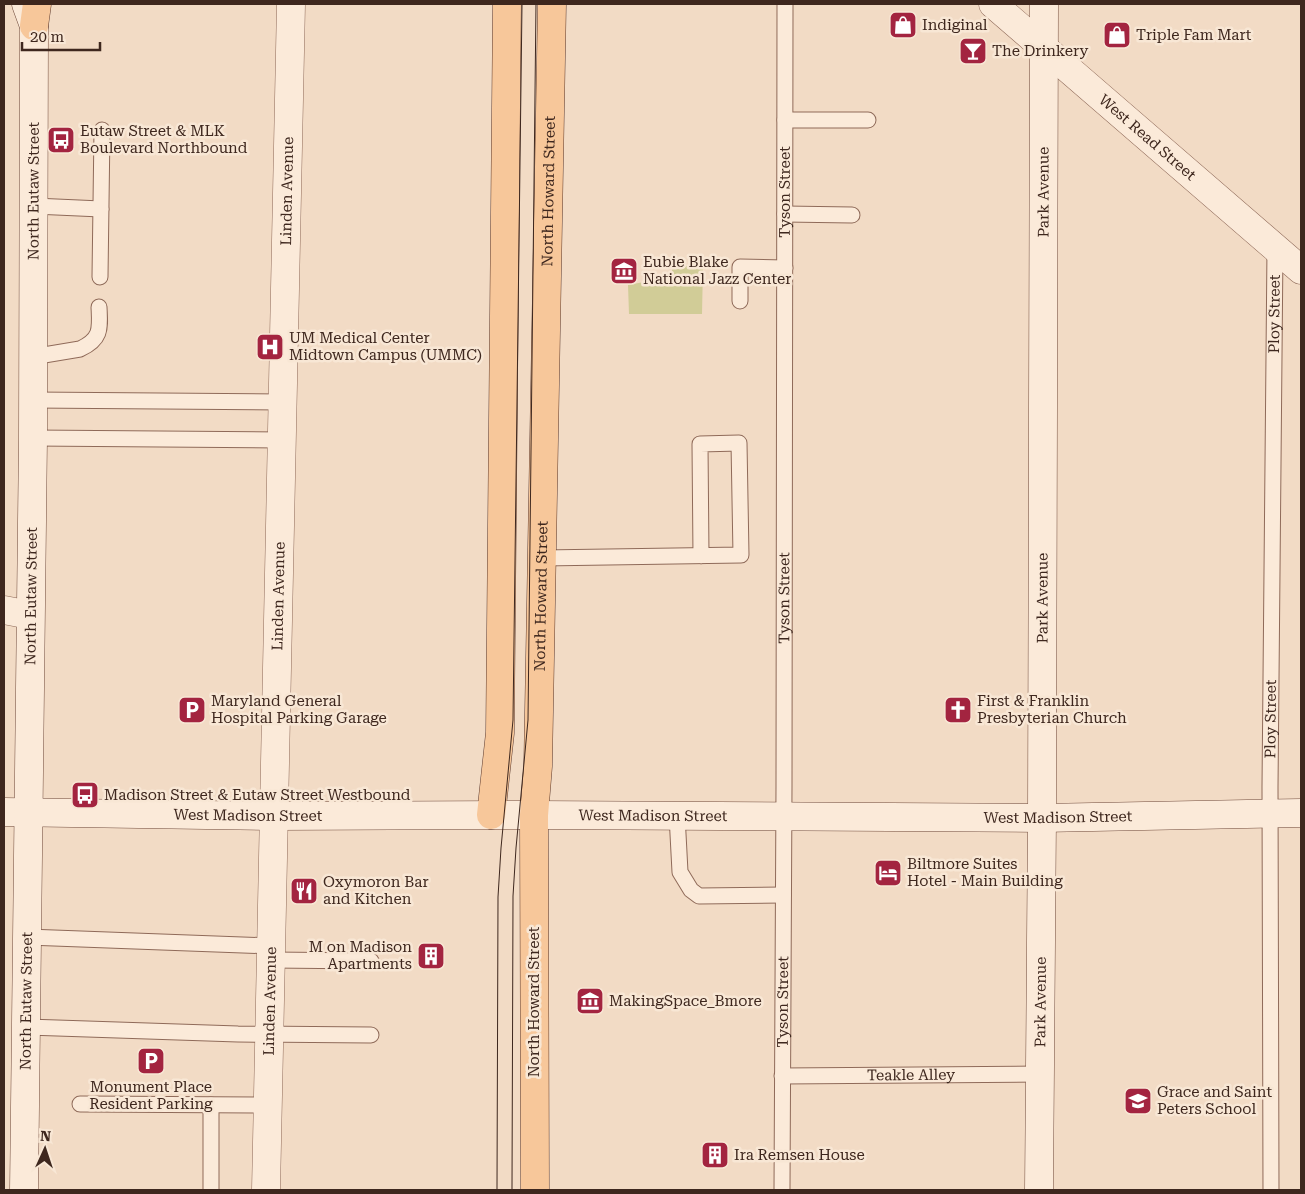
<svg xmlns="http://www.w3.org/2000/svg" width="1305" height="1194" viewBox="0 0 1305 1194" font-family="'Roboto Serif',serif">
  <style>
    .green { fill: #d1cc97 }
    .lines { fill: none; stroke-linecap: round; stroke-linejoin: round }
    .lane-casing { stroke: #8f6a59; stroke-width: 17 }
    .street-casing { stroke: #8f6a59; stroke-width: 29 }
    .secondary-casing { stroke: #714b3c; stroke-width: 29 }
    .primary-casing { stroke: #5c392d; stroke-width: 29 }
    .lane { stroke: #fbead9; stroke-width: 15 }
    .street { stroke: #fbead9; stroke-width: 28 }
    .secondary { stroke: #fbead9; stroke-width: 28 }
    .primary { stroke: #f7c79a; stroke-width: 28 }
    .tram { stroke: #3e271e; stroke-width: 1 }
    .labels { text-anchor: middle; stroke-width: 5; stroke-linejoin: round; paint-order: stroke }
    .poi-label { font-size: 15px; fill: #3e271e; stroke: #f8e7d5; text-anchor: start }
    .street-label { font-size: 15px; fill: #3e271e; stroke: #f8e7d5 }
  </style>
  <rect width="100%" height="100%" fill="#f2dbc5"/>
  <!-- green -->
  <path class="green" d="M 672,266 L 703,266 L 702,314 L 629,314 L 628,285 L 649,281 L 648,275 L 672,276 Z"/>
  <g class="lines">
    <defs>
      <g id="lane">
        <path d="M 785,120 L 868,120"/>
        <path d="M 34,206 L 101,209"/>
        <path d="M 785,214 L 852,215"/>
        <path d="M 100,277 L 102,130"/>
        <path d="M 740,301 L 740,267 L 785,268"/>
        <path d="M 32,357 L 80,349 C 102,339 100,328 99,307"/>
        <path d="M 32,400 L 283,402"/>
        <path d="M 33,438 L 282,440"/>
        <path d="M 542,558 L 741,555 L 739,443 L 700,444 L 701,556"/>
        <path d="M 677,815 L 680,872 L 691,890 L 699,896 L 783,895"/>
        <path d="M 27,937 L 272,946"/>
        <path d="M 271,960 L 371,961"/>
        <path d="M 27,1027 L 238,1034 L 371,1035"/>
        <path id="s1" d="M 782,1076 L 1040,1074"/>
        <path d="M 80,1104 L 268,1105"/>
        <path d="M 211,1190 L 211,1105"/>
        <path id="s2" d="M 782,1190 L 784,786 L 785,4"/>
        <path id="s3" d="M 1271,1190 L 1270,787 L 1275,248"/>
      </g>
      <g id="street">
        <path id="s4" d="M 993,4 L 1301,270"/>
        <path d="M 4,610 L 30,615"/>
        <path id="s5" d="M 266,1190 L 291,4"/>
      </g>
      <g id="secondary">
        <path id="s6" d="M 4,812 L 274,816 L 534,815 L 1042,818 L 1301,813"/>
        <path id="s7" d="M 24,1190 L 33,438 L 34,26 L 26,4"/>
        <path id="s8" d="M 1039,1190 L 1042,818 L 1044,4"/>
      </g>
      <g id="primary">
        <path d="M 34,26 L 37,4"/>
        <path d="M 491,815 L 500,733 L 507,4"/>
        <path id="s9" d="M 535,1190 L 534,815 L 538,766 L 552,4"/>
      </g>
    </defs>
    <!-- lane casing -->
    <use href="#lane" class="lane-casing"/>
    <!-- street casing -->
    <use href="#street" class="street-casing"/>
    <!-- secondary casing -->
    <use href="#secondary" class="secondary-casing"/>
    <!-- primary casing -->
    <use href="#primary" class="primary-casing"/>
    <!-- lane -->
    <use href="#lane" class="lane"/>
    <!-- street -->
    <use href="#street" class="street"/>
    <!-- secondary -->
    <use href="#secondary" class="secondary"/>
    <!-- primary -->
    <use href="#primary" class="primary"/>
    <!-- tram -->
    <g class="tram">
      <path d="M 497,1190 L 498,897 L 501,848 L 513,720 L 522,4"/>
      <path d="M 512,1190 L 513,896 L 516,848 L 528,720 L 536,4"/>
    </g>
  </g>
  <!-- icons -->
  <defs>
    <symbol id="shop-square" viewBox="-11 -11 22 22"><rect x="-9" y="-9" width="18" height="18" rx="4" fill="#a32440" stroke="#f8e7d5"/><path d="M-5-2.5h2.3a2.7 3.5 0 0 1 5.4 0H5L5.5 6h-11ZM-1.5-2.5h3a1.5 2.3 0 0 0-3 0Z" fill="#fff"/></symbol>
    <symbol id="bar-square" viewBox="-11 -11 22 22"><rect x="-9" y="-9" width="18" height="18" rx="4" fill="#a32440" stroke="#f8e7d5"/><path d="M-6-5H6L.8 .8V4.5H3.5V6h-7V4.5H-.8V.8Z" fill="#fff"/></symbol>
    <symbol id="bus-square" viewBox="-11 -11 22 22"><rect x="-9" y="-9" width="18" height="18" rx="4" fill="#a32440" stroke="#f8e7d5"/><path d="M-5-6H5V4H4V6H2V4H-2V6H-4V4H-5ZM-3.5-4V0h7V-4ZM-3.5 1.2v1.5H-2V1.2ZM2 1.2v1.5H3.5V1.2Z" fill="#fff"/></symbol>
    <symbol id="museum-square" viewBox="-11 -11 22 22"><rect x="-9" y="-9" width="18" height="18" rx="4" fill="#a32440" stroke="#f8e7d5"/><path d="M0-6L6-3V-2H-6V-3ZM-5-1h2V3h-2ZM-1-1h2V3h-2ZM3-1h2V3H3ZM-6 4H6V6H-6Z" fill="#fff"/></symbol>
    <symbol id="hospital-square" viewBox="-11 -11 22 22"><rect x="-9" y="-9" width="18" height="18" rx="4" fill="#a32440" stroke="#f8e7d5"/><path d="M-5-5h3v3.5h4V-5h3V5h-3V1.5h-4V5h-3Z" fill="#fff"/></symbol>
    <symbol id="parking-square" viewBox="-11 -11 22 22"><rect x="-9" y="-9" width="18" height="18" rx="4" fill="#a32440" stroke="#f8e7d5"/><path d="M-3.5-5.5H1a3.5 3.5 0 0 1 0 7H-1V5.5H-3.5ZM-1-3.4V-.6H.8a1.4 1.4 0 0 0 0-2.8Z" fill="#fff"/></symbol>
    <symbol id="church-square" viewBox="-11 -11 22 22"><rect x="-9" y="-9" width="18" height="18" rx="4" fill="#a32440" stroke="#f8e7d5"/><path d="M-1.2-6h2.4v3.5h3.3v2.4h-3.3V6h-2.4V-.1h-3.3v-2.4h3.3Z" fill="#fff"/></symbol>
    <symbol id="hotel-square" viewBox="-11 -11 22 22"><rect x="-9" y="-9" width="18" height="18" rx="4" fill="#a32440" stroke="#f8e7d5"/><path d="M-6-4.5h1.5V1H6V5H4.5V3h-9V5H-6ZM-4 0a1.8 1.8 0 1 1 3.6 0ZM.5 0V-2.5h3Q6-2.5 6 0Z" fill="#fff"/></symbol>
    <symbol id="restaurant-square" viewBox="-11 -11 22 22"><rect x="-9" y="-9" width="18" height="18" rx="4" fill="#a32440" stroke="#f8e7d5"/><path d="M-5-6h1v4h1v-4h1v4h1v-4h1v5L-1.5 .5V6h-2V.5L-5-1ZM5-6V6H3V1.5H1.5Q1.5-4 5-6Z" fill="#fff"/></symbol>
    <symbol id="building-square" viewBox="-11 -11 22 22"><rect x="-9" y="-9" width="18" height="18" rx="4" fill="#a32440" stroke="#f8e7d5"/><path d="M-4-6H4V6H1V3H-1V6H-4ZM-2.5-4.3h1.7v1.8h-1.7ZM.8-4.3h1.7v1.8H.8ZM-2.5-1h1.7V.8h-1.7ZM.8-1h1.7V.8H.8Z" fill="#fff"/></symbol>
    <symbol id="school-square" viewBox="-11 -11 22 22"><rect x="-9" y="-9" width="18" height="18" rx="4" fill="#a32440" stroke="#f8e7d5"/><path d="M0-5L7-2L0 1L-7-2ZM-4 1L0 2.5L4 1V4Q0 6-4 4Z" fill="#fff"/></symbol>
  </defs>
  <g fill-rule="evenodd">
    <use href="#shop-square" x="887" y="9" width="32" height="32"/>
    <use href="#shop-square" x="1101" y="19" width="32" height="32"/>
    <use href="#bar-square" x="957" y="35" width="32" height="32"/>
    <use href="#bus-square" x="45" y="124" width="32" height="32"/>
    <use href="#museum-square" x="608" y="255" width="32" height="32"/>
    <use href="#hospital-square" x="254" y="331" width="32" height="32"/>
    <use href="#parking-square" x="176" y="694" width="32" height="32"/>
    <use href="#church-square" x="942" y="694" width="32" height="32"/>
    <use href="#bus-square" x="69" y="779" width="32" height="32"/>
    <use href="#hotel-square" x="872" y="857" width="32" height="32"/>
    <use href="#restaurant-square" x="288" y="875" width="32" height="32"/>
    <use href="#building-square" x="415" y="940" width="32" height="32"/>
    <use href="#museum-square" x="574" y="985" width="32" height="32"/>
    <use href="#parking-square" x="135" y="1045" width="32" height="32"/>
    <use href="#school-square" x="1122" y="1085" width="32" height="32"/>
    <use href="#building-square" x="699" y="1139" width="32" height="32"/>
  </g>
  <g class="labels">
    <!-- poi labels -->
    <g class="poi-label">
      <text x="922" y="30">Indiginal</text>
      <text x="1136" y="40">Triple Fam Mart</text>
      <text x="992" y="56">The Drinkery</text>
      <text x="80" y="136">Eutaw Street &amp; MLK<tspan x="80" dy="17">Boulevard Northbound</tspan></text>
      <text x="643" y="267">Eubie Blake<tspan x="643" dy="17">National Jazz Center</tspan></text>
      <text x="289" y="343">UM Medical Center<tspan x="289" dy="17">Midtown Campus (UMMC)</tspan></text>
      <text x="211" y="706">Maryland General<tspan x="211" dy="17">Hospital Parking Garage</tspan></text>
      <text x="977" y="706">First &amp; Franklin<tspan x="977" dy="17">Presbyterian Church</tspan></text>
      <text x="104" y="800">Madison Street &amp; Eutaw Street Westbound</text>
      <text x="907" y="869">Biltmore Suites<tspan x="907" dy="17">Hotel - Main Building</tspan></text>
      <text x="323" y="887">Oxymoron Bar<tspan x="323" dy="17">and Kitchen</tspan></text>
      <text x="412" y="952" text-anchor="end">M on Madison<tspan x="412" dy="17">Apartments</tspan></text>
      <text x="609" y="1006">MakingSpace_Bmore</text>
      <text x="151" y="1092" text-anchor="middle">Monument Place<tspan x="151" dy="17">Resident Parking</tspan></text>
      <text x="1157" y="1097">Grace and Saint<tspan x="1157" dy="17">Peters School</tspan></text>
      <text x="734" y="1160">Ira Remsen House</text>
    </g>
    <!-- street labels -->
    <g class="street-label">
      <text dy="5" stroke="none"><textPath href="#s4" startOffset="204">West Read Street</textPath></text>
      <text dy="5" stroke="none"><textPath href="#s7" startOffset="999">North Eutaw Street</textPath></text>
      <text dy="5" stroke="none"><textPath href="#s5" startOffset="999">Linden Avenue</textPath></text>
      <text dy="5" stroke="none"><textPath href="#s9" startOffset="999">North Howard Street</textPath></text>
      <text dy="5" stroke="none"><textPath href="#s2" startOffset="998">Tyson Street</textPath></text>
      <text dy="5" stroke="none"><textPath href="#s8" startOffset="998">Park Avenue</textPath></text>
      <text dy="5" stroke="none"><textPath href="#s3" startOffset="876">Ploy Street</textPath></text>
      <text dy="5" stroke="none"><textPath href="#s7" startOffset="594">North Eutaw Street</textPath></text>
      <text dy="5" stroke="none"><textPath href="#s5" startOffset="594">Linden Avenue</textPath></text>
      <text dy="5" stroke="none"><textPath href="#s9" startOffset="594">North Howard Street</textPath></text>
      <text dy="5" stroke="none"><textPath href="#s2" startOffset="592">Tyson Street</textPath></text>
      <text dy="5" stroke="none"><textPath href="#s8" startOffset="592">Park Avenue</textPath></text>
      <text dy="5" stroke="none"><textPath href="#s3" startOffset="471">Ploy Street</textPath></text>
      <text dy="5" stroke="none"><textPath href="#s6" startOffset="244">West Madison Street</textPath></text>
      <text dy="5" stroke="none"><textPath href="#s6" startOffset="649">West Madison Street</textPath></text>
      <text dy="5" stroke="none"><textPath href="#s6" startOffset="1054">West Madison Street</textPath></text>
      <text dy="5" stroke="none"><textPath href="#s7" startOffset="189">North Eutaw Street</textPath></text>
      <text dy="5" stroke="none"><textPath href="#s5" startOffset="189">Linden Avenue</textPath></text>
      <text transform="translate(534 1002) rotate(-90)" y="5">North Howard Street</text>
      <text dy="5" stroke="none"><textPath href="#s2" startOffset="188">Tyson Street</textPath></text>
      <text dy="5" stroke="none"><textPath href="#s8" startOffset="188">Park Avenue</textPath></text>
      <text dy="5" stroke="none"><textPath href="#s1" startOffset="129">Teakle Alley</textPath></text>
    </g>
  </g>
  <!-- border -->
  <rect width="1305" height="1194" fill="none" stroke="#3e271e" stroke-width="10"/>
  <!-- north arrow -->
  <g transform="translate(45 1149) rotate(3)" stroke="#f8e7d5" stroke-width="4" paint-order="stroke">
  <path d="M0-4L9 19L0 12L-9 19Z" fill="#3e271e"/>
  <text y="-8" font-size="14" font-weight="bold" text-anchor="middle" fill="#3e271e">N</text>
  </g>
  <!-- scale -->
  <path d="M22 42v8h78v-8" fill="none" stroke="#3e271e" stroke-width="2.5"/>
  <text x="30" y="42" font-size="15" fill="#3e271e" stroke="#f8e7d5" stroke-width="4" paint-order="stroke">20 m</text>
</svg>
